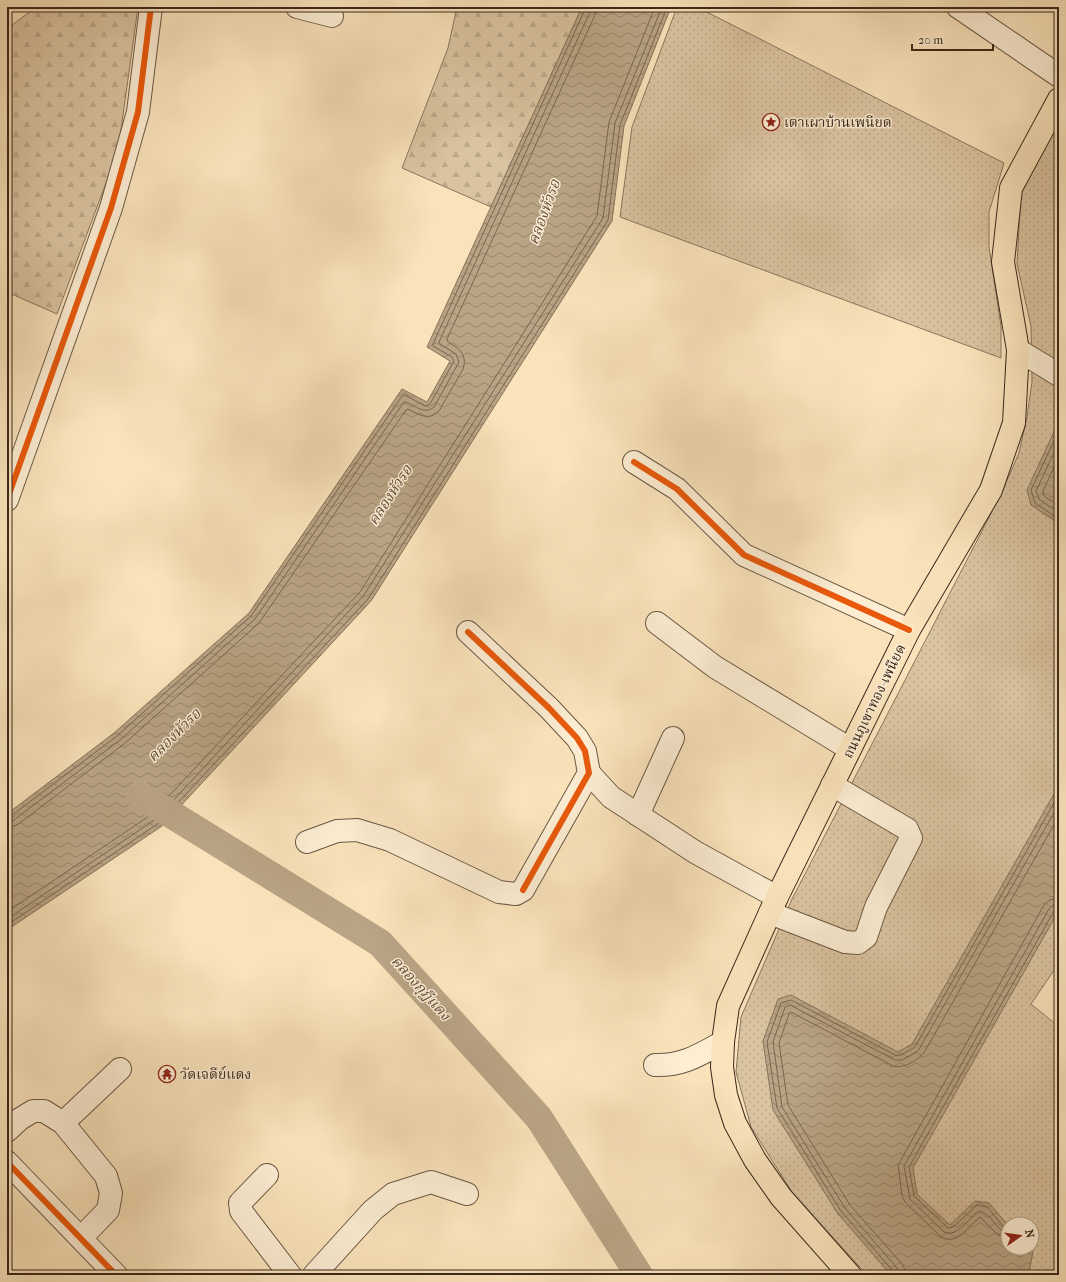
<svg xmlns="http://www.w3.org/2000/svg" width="1066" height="1282" viewBox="0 0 1066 1282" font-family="'IM FELL French Canon','Noto Serif Thai',serif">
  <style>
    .grass { fill: url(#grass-dots); stroke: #8a765e; fill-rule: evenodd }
    .forest { fill: url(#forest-firs); stroke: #8a765e }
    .water { fill: url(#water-waves); stroke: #87735b }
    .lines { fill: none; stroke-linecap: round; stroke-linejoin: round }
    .shore { stroke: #7a6650; stroke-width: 1 }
    .canal { stroke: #b9a485; stroke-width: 28 }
    .minor-casing { stroke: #6b5844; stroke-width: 24 }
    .major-casing { stroke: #3b291c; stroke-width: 24 }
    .minor { stroke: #fcedd3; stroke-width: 22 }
    .major { stroke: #fae3bb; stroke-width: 22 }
    .cycleway-casing { stroke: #fcedd3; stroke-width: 8 }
    .cycleway { stroke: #e8590c; stroke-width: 6 }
    .labels { text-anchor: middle; stroke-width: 3; stroke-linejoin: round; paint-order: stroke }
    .poi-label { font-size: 14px; fill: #3b291c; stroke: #fcedd3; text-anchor: start }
    .street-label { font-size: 14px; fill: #3b291c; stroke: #fcedd3 }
    .water-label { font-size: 15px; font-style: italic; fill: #614e3c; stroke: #fcedd3 }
  </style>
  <defs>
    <pattern id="grass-dots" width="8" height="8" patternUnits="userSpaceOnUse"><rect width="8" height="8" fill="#dac3a0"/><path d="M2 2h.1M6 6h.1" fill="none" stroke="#bca889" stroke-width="1.8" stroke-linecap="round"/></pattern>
    <pattern id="forest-firs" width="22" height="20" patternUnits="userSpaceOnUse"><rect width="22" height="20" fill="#dac3a0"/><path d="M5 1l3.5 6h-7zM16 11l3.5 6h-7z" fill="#bca889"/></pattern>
    <pattern id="water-waves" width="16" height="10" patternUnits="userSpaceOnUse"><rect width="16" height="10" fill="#b9a485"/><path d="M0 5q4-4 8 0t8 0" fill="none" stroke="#98866c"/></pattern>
  </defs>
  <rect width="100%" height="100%" fill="#fae3bb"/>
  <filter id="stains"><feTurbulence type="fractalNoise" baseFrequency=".005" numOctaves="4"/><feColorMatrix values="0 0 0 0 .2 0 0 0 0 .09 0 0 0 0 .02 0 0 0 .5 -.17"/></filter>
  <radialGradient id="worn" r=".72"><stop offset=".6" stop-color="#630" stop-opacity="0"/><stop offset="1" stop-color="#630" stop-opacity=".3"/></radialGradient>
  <!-- grass -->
  <g class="grass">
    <path d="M 677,7 L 697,7 L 1004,163 L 989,212 L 989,247 L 1001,326 L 1001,358 L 620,217 L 632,127 Z"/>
    <path d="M 1059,117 L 1059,963 L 1031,1004 L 1059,1027 L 1059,1275 L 867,1275 L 792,1192 L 751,1127 L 736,1072 L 741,1017 L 792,899 L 1000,496 L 1019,453 L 1027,417 L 1032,382 L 1031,326 L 1017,264 L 1021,192 ZM 1008,1224 L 1032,1224 L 1032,1248 L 1008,1248 Z"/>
  </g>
  <!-- forest -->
  <g class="forest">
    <path d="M 36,7 L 138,7 L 118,151 L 57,314 L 7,292 L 7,29 Z"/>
    <path d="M 457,7 L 582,7 L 491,207 L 402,168 L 448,48 Z"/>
  </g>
  <!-- water -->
  <g class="water">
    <path d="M 582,7 L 671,7 L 624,126 L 612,221 L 371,601 L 162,826 L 7,930 L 7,814 L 114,733 L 249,613 L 402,389 L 427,402 L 450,361 L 427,347 Z"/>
    <path d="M 1059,421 L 1059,524 L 1031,505 L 1027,490 Z"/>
    <path d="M 1059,785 L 1059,910 L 913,1168 L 917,1194 L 950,1225 L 975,1201 L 989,1203 L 1008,1225 L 1008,1248 L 1029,1248 L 1033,1252 L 1029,1272 L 1026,1275 L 891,1275 L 838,1214 L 773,1110 L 763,1041 L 778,999 L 791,995 L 898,1052 L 912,1044 Z"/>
  </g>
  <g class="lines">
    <!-- shore -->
    <g class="shore">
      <path d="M 1059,430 L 1031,490 L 1035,503 L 1059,519"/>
      <path d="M 1059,442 L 1036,491 L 1039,499 L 1059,513"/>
      <path d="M 1059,456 L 1043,491 L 1044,496 L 1059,506"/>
      <path d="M 7,817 L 11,816 L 117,736 L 251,616 L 402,396 L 405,395 L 425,406 L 430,404 L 454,361 L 452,357 L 433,346 L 433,344 L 586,7"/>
      <path d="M 7,822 L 14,820 L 120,740 L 255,619 L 404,402 L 406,402 C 415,406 425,415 434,407 L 459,362 L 456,354 L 440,344 L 439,342 L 590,12 L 591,7"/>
      <path d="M 7,828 L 17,825 L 124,744 L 259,623 L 406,410 L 408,409 C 419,415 429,421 439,411 L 463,369 C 468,354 458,348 448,342 L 447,339 L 595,15 L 597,7"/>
      <path d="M 7,912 L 152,814 L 360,592 L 597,216 L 609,122 L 655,7"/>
      <path d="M 7,919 L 156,819 L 364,595 L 603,218 L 615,123 L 662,7"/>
      <path d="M 7,925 L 159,823 L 368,599 L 608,220 L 620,125 L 667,7"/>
      <path d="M 1008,1228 L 1004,1227 L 987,1207 L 977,1205 L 953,1227 L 948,1228 L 914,1196 L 909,1167 L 1054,911 L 1059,909"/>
      <path d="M 1008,1233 C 995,1231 992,1213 979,1211 C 969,1217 958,1238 944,1232 L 910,1199 L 904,1166 L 1049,909 L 1053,905 L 1059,904"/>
      <path d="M 1008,1239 L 998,1235 L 980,1217 C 968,1226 958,1246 941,1237 L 905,1202 L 902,1196 L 898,1165 L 1044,905 L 1050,900 L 1059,898"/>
      <path d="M 894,1275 L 893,1271 L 841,1211 L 777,1108 L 767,1042 L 781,1003 L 791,1000 L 897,1056 L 901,1055 L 915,1047 L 1059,794"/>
      <path d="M 899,1275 L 897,1268 L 845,1208 L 782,1107 L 773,1042 L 785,1007 L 790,1005 L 895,1060 L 902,1060 L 918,1051 L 1059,804"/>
      <path d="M 905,1275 L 905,1270 L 902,1264 L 850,1205 L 788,1105 L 779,1043 L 789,1014 L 791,1012 L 893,1066 C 904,1069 919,1060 925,1051 L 1059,816"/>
    </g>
    <!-- canal -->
    <path class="canal" d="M 140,795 L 380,943 L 539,1118 L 639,1275"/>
    <defs>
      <g id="minor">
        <path d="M 297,7 L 332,16"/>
        <path d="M 958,7 L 1059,76"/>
        <path d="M 1018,350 L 1059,375"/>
        <path d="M 634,462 L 677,489 L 744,555 L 909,630"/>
        <path d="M 7,500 L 111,208 L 138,112 L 151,7"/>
        <path d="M 657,623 L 715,667 L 850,749"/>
        <path d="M 589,773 L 611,797 L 695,852 L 777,897"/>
        <path d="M 638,815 L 673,738"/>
        <path d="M 307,842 L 337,831 L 357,830 L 390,840 L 499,892 L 516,894 L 523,890 L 589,773 L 585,751 L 577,738 L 549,708 L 468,632"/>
        <path d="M 770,913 L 845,942 L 858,943 L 866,937 L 876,907 L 911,838 L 907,829 L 832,785"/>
        <path d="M 655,1065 C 683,1066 699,1055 723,1042"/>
        <path d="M 63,1123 L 120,1069"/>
        <path d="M 7,1131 L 20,1119 L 33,1111 L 44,1111 L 63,1123 L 106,1176 L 111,1193 L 108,1210 L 81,1238"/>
        <path d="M 7,1162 L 116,1275"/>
        <path d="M 267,1175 L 240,1203 L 241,1211 L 290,1275"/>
        <path d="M 314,1275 L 373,1210 L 393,1194 L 431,1182 L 467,1194"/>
      </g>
      <path id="major" d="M 850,1275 L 781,1197 L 755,1160 L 735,1123 L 726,1095 L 722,1067 L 723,1042 L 728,1006 L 777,897 L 909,630 L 991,490 L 1014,423 L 1018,350 L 1003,262 L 1011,188 L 1059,99"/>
    </defs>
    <!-- minor casing -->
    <use href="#minor" class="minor-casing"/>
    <!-- major casing -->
    <use href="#major" class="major-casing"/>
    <!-- minor -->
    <use href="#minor" class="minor"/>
    <!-- major -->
    <use href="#major" class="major"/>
    <defs>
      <g id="cycleway">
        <path d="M 634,462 L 677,489 L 744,555 L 909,630"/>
        <path d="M 8,497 L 111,208 L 138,112 L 151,7"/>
        <path d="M 468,632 L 549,708 L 577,738 L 585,751 L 589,773 L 523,890"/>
        <path d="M 7,1162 L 116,1275"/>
      </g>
    </defs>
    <!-- cycleway casing -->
    <use href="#cycleway" class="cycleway-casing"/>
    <!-- cycleway -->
    <use href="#cycleway" class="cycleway"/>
  </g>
  <!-- icons -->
  <defs>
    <symbol id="sight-ring" viewBox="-11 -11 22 22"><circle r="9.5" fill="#fcedd3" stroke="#8f2418" stroke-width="1.5"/><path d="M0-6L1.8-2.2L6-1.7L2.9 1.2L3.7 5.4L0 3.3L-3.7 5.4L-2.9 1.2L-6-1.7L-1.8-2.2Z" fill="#8f2418"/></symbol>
    <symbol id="temple-ring" viewBox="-11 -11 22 22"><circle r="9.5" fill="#fcedd3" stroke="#8f2418" stroke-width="1.5"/><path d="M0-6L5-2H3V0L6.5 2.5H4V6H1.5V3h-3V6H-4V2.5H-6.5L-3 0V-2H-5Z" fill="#8f2418"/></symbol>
  </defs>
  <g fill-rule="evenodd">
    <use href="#sight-ring" x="761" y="112" width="20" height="20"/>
    <use href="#temple-ring" x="157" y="1064" width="20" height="20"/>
  </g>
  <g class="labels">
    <!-- poi labels -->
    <g class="poi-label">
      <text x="784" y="127">เตาเผาบ้านเพนียด</text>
      <text x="180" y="1079">วัดเจดีย์แดง</text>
    </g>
    <!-- street labels -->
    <g class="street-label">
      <text transform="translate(874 701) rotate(-64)" y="5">ถนนภูเขาทอง-เพนียด</text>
    </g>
    <!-- water labels -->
    <g class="water-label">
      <text transform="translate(544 212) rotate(-70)" y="5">คลองหัวรอ</text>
      <text transform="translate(390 495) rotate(-57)" y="5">คลองหัวรอ</text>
      <text transform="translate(174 735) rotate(-45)" y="5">คลองหัวรอ</text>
      <text transform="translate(421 988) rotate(48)" y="5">คลองกุฎีแดง</text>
    </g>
  </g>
  <!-- margin -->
  <rect width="1066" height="1282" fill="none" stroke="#fae3bb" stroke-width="24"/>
  <rect x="8" y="8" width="1050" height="1266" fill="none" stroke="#3b291c" stroke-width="2"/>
  <rect x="12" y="12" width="1042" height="1258" fill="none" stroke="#3b291c"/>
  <!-- north arrow -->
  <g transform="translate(1020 1236) rotate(77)"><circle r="19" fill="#fcedd3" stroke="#af9f8a"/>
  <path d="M0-3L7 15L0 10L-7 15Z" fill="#8f2418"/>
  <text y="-6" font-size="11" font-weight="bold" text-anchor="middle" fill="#3b291c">N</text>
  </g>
  <!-- scale -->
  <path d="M912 44v6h81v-6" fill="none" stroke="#3b291c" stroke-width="2"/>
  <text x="918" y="44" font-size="12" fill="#3b291c" stroke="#fcedd3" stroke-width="3" paint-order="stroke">20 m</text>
  <rect width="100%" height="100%" filter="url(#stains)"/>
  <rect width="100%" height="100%" fill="url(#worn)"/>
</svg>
